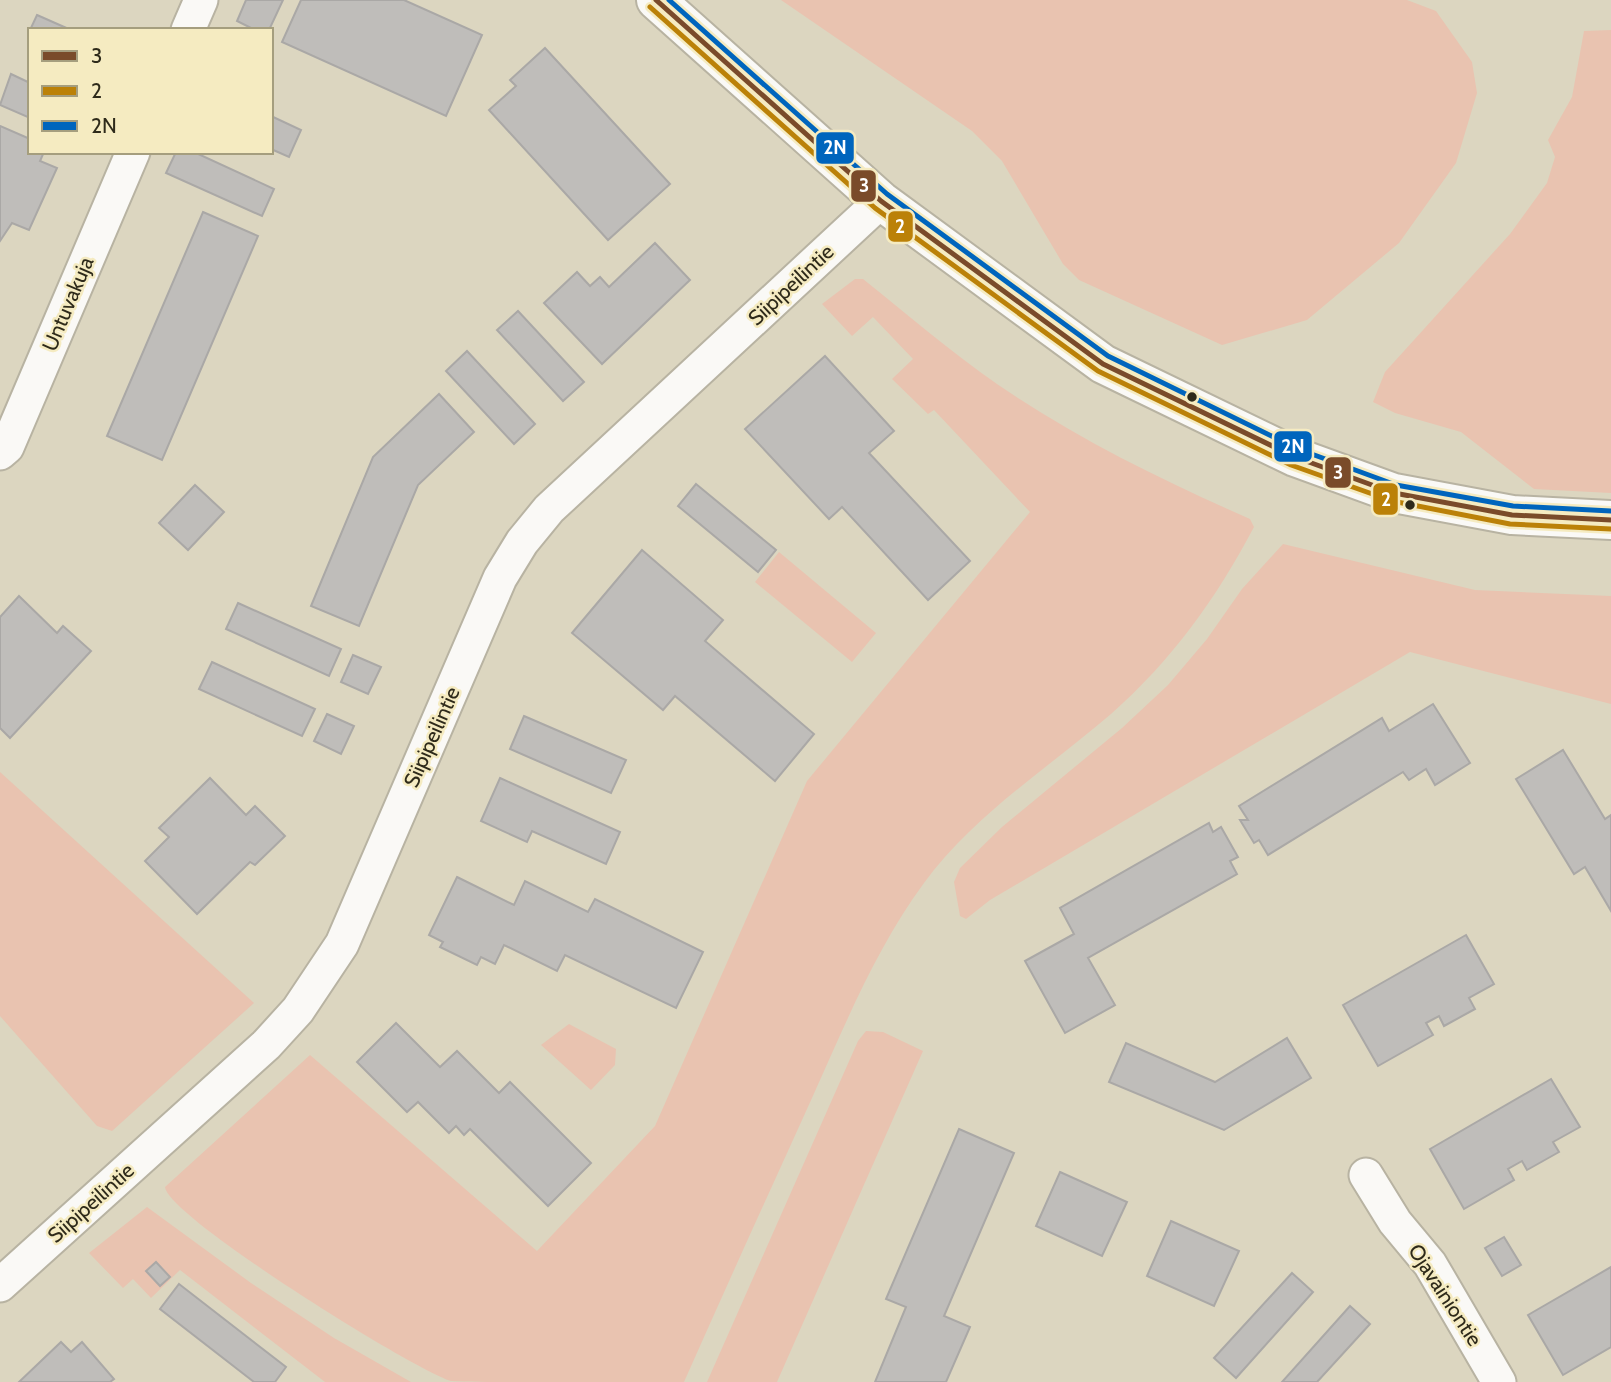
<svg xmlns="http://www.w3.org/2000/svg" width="1611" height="1382" viewBox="0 0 1611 1382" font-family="Cabin,sans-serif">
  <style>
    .green { fill: #e9c3b0 }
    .building { fill: #bfbdba; stroke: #aaa8a6; stroke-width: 2 }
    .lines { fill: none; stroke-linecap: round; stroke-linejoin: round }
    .street-casing { stroke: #b8b3a2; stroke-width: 37 }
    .secondary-casing { stroke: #b8b3a2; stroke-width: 42 }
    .street { stroke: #faf9f6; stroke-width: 33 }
    .secondary { stroke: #faf9f6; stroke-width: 38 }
    .bus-1-casing { stroke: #f5ebc1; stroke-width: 10 }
    .bus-2-casing { stroke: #f5ebc1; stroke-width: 10 }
    .bus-3-casing { stroke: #f5ebc1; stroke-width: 10 }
    .bus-1 { stroke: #7a4b2a; stroke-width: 5 }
    .bus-2 { stroke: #bb8108; stroke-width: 5 }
    .bus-3 { stroke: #0065bd; stroke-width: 5 }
    .bus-dot { fill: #2e2a1a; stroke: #f5ebc1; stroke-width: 2.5 }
    .labels { text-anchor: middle; stroke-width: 5; stroke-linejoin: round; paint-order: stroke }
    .street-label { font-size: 21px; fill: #2e2a1a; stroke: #f5ebc1 }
    .line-badge { stroke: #f5ebc1; stroke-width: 2.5 }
    .badge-label { font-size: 19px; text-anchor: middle; font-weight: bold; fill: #fff }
  </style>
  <rect width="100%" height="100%" fill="#dcd6c0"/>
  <!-- green -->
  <g class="green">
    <path d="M 781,0 L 1407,0 L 1436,11 L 1472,62 L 1477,93 L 1456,163 L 1399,243 L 1307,320 L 1222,345 L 1079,280 L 1063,264 L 1002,161 L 972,131 Z"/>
    <path d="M 1611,30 L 1611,493 L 1534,489 L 1461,432 L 1395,413 L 1373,402 L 1385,372 L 1510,234 L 1547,183 L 1555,157 L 1548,140 L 1572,97 L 1584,31 Z"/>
    <path d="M 855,279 L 863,279 C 907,314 951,352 997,384 C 1077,439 1162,480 1250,519 L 1254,527 C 1216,599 1172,660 1111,714 C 1047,769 975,814 924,883 C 876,948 845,1025 812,1098 C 769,1193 726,1287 684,1382 C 627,1382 571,1382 514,1382 C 495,1382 469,1382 451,1381 C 412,1369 168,1217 165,1187 L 310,1055 L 537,1251 L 655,1126 L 807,781 L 1030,512 L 934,410 L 928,414 L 892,379 L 913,359 L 873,317 L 852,336 L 822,304 Z"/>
    <path d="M 1283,544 L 1475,590 L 1611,596 L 1611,704 L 1410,652 L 990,900 L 966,919 L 960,916 L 954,882 L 960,868 L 1002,827 L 1122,728 L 1168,685 L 1207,639 L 1242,589 Z"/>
    <path d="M 779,552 L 876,633 L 852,662 L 755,582 Z"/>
    <path d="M 0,772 L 254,1003 L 112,1131 L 97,1126 L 0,1016 Z"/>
    <path d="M 569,1024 L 616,1049 L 615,1065 L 591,1090 L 541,1045 Z"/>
    <path d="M 866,1031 L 883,1032 L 923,1051 L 777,1382 L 707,1382 L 858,1041 Z"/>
    <path d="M 147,1207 L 251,1283 L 334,1338 L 411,1382 L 325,1382 L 180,1270 L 151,1298 L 133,1279 L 123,1288 L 89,1253 Z"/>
  </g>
  <!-- building -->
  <g class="building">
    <path d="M 246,0 L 283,0 L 269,30 L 255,30 L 237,21 Z"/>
    <path d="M 301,0 L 404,0 L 482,35 L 446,116 L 282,42 Z"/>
    <path d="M 37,15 L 71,30 L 30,30 Z"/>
    <path d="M 545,48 L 670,184 L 608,240 L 489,110 L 516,86 L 510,80 Z"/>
    <path d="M 11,74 L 30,83 L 30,118 L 0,105 Z"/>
    <path d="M 271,116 L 301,130 L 289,157 L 271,149 Z"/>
    <path d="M 0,126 L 30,139 L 30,152 L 44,152 L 40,161 L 57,168 L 29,230 L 12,223 L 0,241 Z"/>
    <path d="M 176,152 L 194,152 L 274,189 L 262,216 L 166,173 Z"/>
    <path d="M 203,212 L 258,236 L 162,460 L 107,436 Z"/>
    <path d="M 655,243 L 690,280 L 602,364 L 544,303 L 577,272 L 590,286 L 600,277 L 609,287 Z"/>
    <path d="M 518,311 L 584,382 L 563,401 L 497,330 Z"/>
    <path d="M 467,351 L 535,424 L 514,444 L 446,371 Z"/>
    <path d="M 825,356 L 894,431 L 869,453 L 970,561 L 928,600 L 842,507 L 829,519 L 745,429 Z"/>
    <path d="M 439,394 L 474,432 L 418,485 L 359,626 L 311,606 L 373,457 Z"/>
    <path d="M 696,484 L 776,550 L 758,572 L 678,506 Z"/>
    <path d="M 195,485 L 224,512 L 188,550 L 159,523 Z"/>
    <path d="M 642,550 L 723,620 L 705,641 L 814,734 L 775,781 L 675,696 L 663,710 L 572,633 Z"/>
    <path d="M 19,596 L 57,633 L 63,626 L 91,651 L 10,738 L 0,728 L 0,617 Z"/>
    <path d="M 238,603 L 341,649 L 329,676 L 226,629 Z"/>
    <path d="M 353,655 L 381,667 L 368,694 L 341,682 Z"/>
    <path d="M 212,662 L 315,709 L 302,736 L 199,689 Z"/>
    <path d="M 1433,704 L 1470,763 L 1435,785 L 1426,769 L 1409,780 L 1403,772 L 1268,855 L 1259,840 L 1254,843 L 1240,820 L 1248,820 L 1239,806 L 1382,718 L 1389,731 Z"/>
    <path d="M 327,714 L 354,726 L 341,754 L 314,741 Z"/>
    <path d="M 524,716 L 626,760 L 611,793 L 510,749 Z"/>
    <path d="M 1563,750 L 1605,819 L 1611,815 L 1611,911 L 1585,867 L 1574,874 L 1516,779 Z"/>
    <path d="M 210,778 L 246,815 L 255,806 L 285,836 L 255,865 L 250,862 L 197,914 L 145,861 L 169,837 L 159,828 Z"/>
    <path d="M 500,778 L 620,832 L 606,864 L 532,831 L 527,842 L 481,821 Z"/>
    <path d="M 1209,823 L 1213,832 L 1221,827 L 1238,857 L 1230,861 L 1237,874 L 1088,958 L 1115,1005 L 1065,1033 L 1025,961 L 1074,934 L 1060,908 Z"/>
    <path d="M 457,877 L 514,905 L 525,881 L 588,912 L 595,899 L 703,952 L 676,1008 L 565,955 L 557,971 L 504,945 L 495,964 L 481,957 L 477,965 L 440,947 L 443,942 L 429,935 Z"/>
    <path d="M 1466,935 L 1494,984 L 1469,998 L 1475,1009 L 1444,1026 L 1439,1016 L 1426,1023 L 1433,1035 L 1378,1066 L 1343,1005 Z"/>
    <path d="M 396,1023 L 440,1067 L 457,1051 L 499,1093 L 510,1082 L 591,1163 L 548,1206 L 470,1129 L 464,1135 L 456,1126 L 449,1133 L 418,1102 L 407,1112 L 357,1062 Z"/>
    <path d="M 1287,1038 L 1311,1078 L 1224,1130 L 1109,1082 L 1126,1043 L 1215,1082 Z"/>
    <path d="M 1551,1079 L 1580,1127 L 1553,1142 L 1559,1152 L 1527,1170 L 1522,1161 L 1508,1169 L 1514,1180 L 1464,1209 L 1430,1149 Z"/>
    <path d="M 959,1129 L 1014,1153 L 944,1316 L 970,1327 L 946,1382 L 875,1382 L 906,1307 L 886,1299 Z"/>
    <path d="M 1060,1172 L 1127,1202 L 1102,1256 L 1036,1226 Z"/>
    <path d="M 1171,1221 L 1239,1251 L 1214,1306 L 1147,1276 Z"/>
    <path d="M 1504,1237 L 1521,1265 L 1502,1276 L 1485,1248 Z"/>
    <path d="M 156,1262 L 170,1277 L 160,1286 L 146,1271 Z"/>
    <path d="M 1611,1267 L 1611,1347 L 1563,1375 L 1528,1315 Z"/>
    <path d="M 1292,1273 L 1313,1292 L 1236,1378 L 1214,1358 Z"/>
    <path d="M 179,1284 L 286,1367 L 275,1382 L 254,1382 L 160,1309 Z"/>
    <path d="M 1350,1306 L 1370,1324 L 1317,1382 L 1282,1382 Z"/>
    <path d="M 61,1342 L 71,1352 L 82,1342 L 114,1379 L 110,1382 L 19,1382 Z"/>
  </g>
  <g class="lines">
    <defs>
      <g id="street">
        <path d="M 188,30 L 201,0"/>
        <path d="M 0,453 L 7,447 L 133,152"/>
        <path d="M 1366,1175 L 1395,1222 L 1430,1264 L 1499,1382"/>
        <path d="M 0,1285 L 266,1045 L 298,1010 L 342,944 L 500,578 L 522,542 L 549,509 L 881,201"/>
      </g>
      <path id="secondary" d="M 656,0 L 881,201 L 1103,364 L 1295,457 L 1394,493 L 1512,515 L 1611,520"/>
    </defs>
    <!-- street casing -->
    <use href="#street" class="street-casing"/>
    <!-- secondary casing -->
    <use href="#secondary" class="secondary-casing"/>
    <!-- street -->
    <use href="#street" class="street"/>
    <!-- secondary -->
    <use href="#secondary" class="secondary"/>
    <defs>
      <path id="bus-1" d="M 656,0 L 881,201 L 1103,364 L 1295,457 L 1394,493 L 1512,515 L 1611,520"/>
      <path id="bus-2" d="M 650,7 L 875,208 L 1098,371 L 1291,465 L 1392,501 L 1510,524 L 1611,529"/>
      <path id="bus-3" d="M 669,0 L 887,194 L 1108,356 L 1298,449 L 1396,485 L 1513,506 L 1611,511"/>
    </defs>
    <!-- bus-1 casing -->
    <use href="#bus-1" class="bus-1-casing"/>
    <!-- bus-2 casing -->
    <use href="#bus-2" class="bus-2-casing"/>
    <!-- bus-3 casing -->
    <use href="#bus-3" class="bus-3-casing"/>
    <!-- bus-1 -->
    <use href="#bus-1" class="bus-1"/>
    <!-- bus-2 -->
    <use href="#bus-2" class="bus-2"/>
    <!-- bus-3 -->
    <use href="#bus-3" class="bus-3"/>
  </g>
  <!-- markers -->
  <g class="bus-dot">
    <circle cx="1192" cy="397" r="6"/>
    <circle cx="1410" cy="505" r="6"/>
  </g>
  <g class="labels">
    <!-- street labels -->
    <g class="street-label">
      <text transform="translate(791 285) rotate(-43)" y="7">Siipipeilintie</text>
      <text transform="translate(68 304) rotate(-67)" y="7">Untuvakuja</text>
      <text transform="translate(432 737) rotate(-66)" y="7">Siipipeilintie</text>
      <text transform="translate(91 1203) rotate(-42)" y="7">Siipipeilintie</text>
      <text transform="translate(1445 1295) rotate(57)" y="7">Ojavainiontie</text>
    </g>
  </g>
  <g class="line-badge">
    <rect x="815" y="131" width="40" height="34" rx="7" fill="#0065bd"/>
    <rect x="850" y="169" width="27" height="34" rx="7" fill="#7a4b2a"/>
    <rect x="887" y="210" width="27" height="33" rx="7" fill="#bb8108"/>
    <rect x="1273" y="430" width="40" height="33" rx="7" fill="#0065bd"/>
    <rect x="1324" y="456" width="28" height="33" rx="7" fill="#7a4b2a"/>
    <rect x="1372" y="482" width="27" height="34" rx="7" fill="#bb8108"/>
  </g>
  <g class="badge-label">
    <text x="835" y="154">2N</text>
    <text x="864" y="192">3</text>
    <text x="900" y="233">2</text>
    <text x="1293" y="453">2N</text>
    <text x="1338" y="479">3</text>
    <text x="1386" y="506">2</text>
  </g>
  <!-- legend -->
  <rect x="28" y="28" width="245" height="126" fill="#f5ebc1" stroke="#a59e7e" stroke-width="2"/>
  <rect x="42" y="51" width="35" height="10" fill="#7a4b2a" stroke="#a59e7e" stroke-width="2"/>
  <text x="91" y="63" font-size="21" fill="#2e2a1a">3</text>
  <rect x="42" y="86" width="35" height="10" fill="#bb8108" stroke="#a59e7e" stroke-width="2"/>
  <text x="91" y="98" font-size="21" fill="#2e2a1a">2</text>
  <rect x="42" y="121" width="35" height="10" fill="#0065bd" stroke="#a59e7e" stroke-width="2"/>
  <text x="91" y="133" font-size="21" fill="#2e2a1a">2N</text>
</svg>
